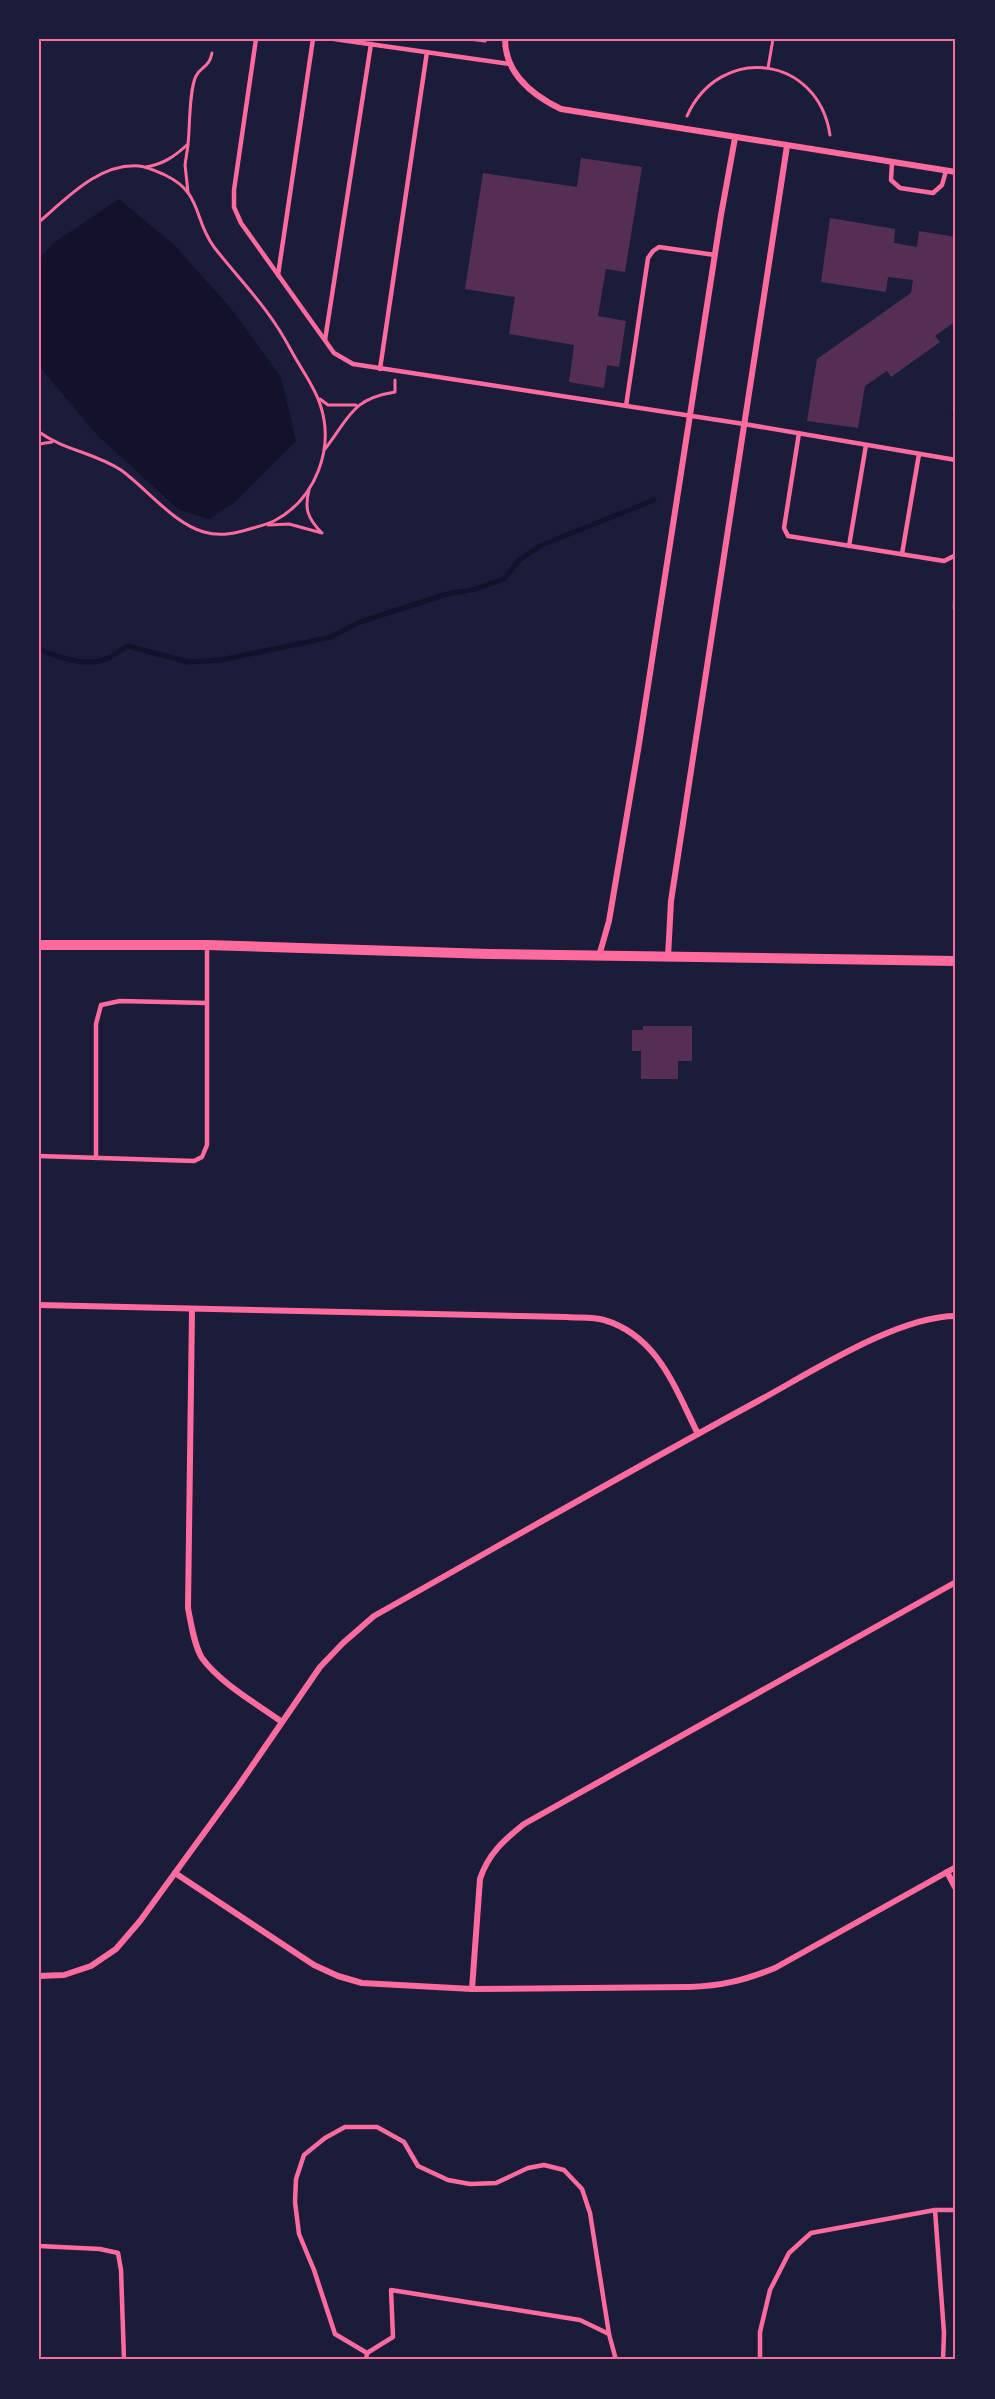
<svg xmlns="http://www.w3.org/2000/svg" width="995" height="2399" viewBox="0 0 995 2399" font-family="'Asap Condensed',sans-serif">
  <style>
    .water { fill: #12122b }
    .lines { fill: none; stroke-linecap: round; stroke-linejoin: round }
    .stream { stroke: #12122b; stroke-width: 5 }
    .building { fill: #542f53 }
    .path { stroke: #ff6b9d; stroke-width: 3 }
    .service { stroke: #ff6b9d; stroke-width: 4.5 }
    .minor { stroke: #ff6b9d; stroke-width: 6 }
    .tertiary { stroke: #ff6b9d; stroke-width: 10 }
    .neatline { fill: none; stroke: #ff6b9d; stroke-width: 2 }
  </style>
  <rect width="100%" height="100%" fill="#1b1b3a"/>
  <!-- water -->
  <path class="water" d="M 119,199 L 174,245 L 229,306 L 281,377 L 296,441 L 233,504 L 209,519 L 179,510 L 97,435 L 39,366 L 39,259 L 52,244 Z"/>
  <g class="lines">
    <!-- stream -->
    <g class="stream">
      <path d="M 954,414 L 956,413"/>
      <path d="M 39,649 C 56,657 84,666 103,660 C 111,658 120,651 127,646 L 189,662 L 221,660 L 331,637 L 360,622 L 447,594 L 476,589 L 504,579 L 519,560 L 542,545 L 654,500"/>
    </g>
  </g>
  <!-- building -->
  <g class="building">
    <path d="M 581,158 L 642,167 L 625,272 L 606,269 L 598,316 L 626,321 L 619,367 L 607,365 L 604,388 L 569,382 L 574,345 L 509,334 L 515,297 L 465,289 L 483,173 L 577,187 Z"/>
    <path d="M 830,218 L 895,229 L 894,243 L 917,247 L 919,231 L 956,237 L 956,321 L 935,336 L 940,342 L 891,377 L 887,371 L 865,386 L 858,428 L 807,421 L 817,359 L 911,293 L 913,280 L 888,277 L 886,292 L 821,282 Z"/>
    <path d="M 954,587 L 956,587 L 956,610 L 952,609 Z"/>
    <path d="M 643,1026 L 692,1026 L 692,1061 L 678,1061 L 678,1079 L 641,1079 L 641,1051 L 632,1051 L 632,1030 L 643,1030 Z"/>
  </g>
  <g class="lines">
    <!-- path -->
    <g class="path">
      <path d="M 469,39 L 485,41"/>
      <path d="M 768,68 L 773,39"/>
      <path d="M 687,116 C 720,43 818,55 830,135"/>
      <path d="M 188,145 L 185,165 L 188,192"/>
      <path d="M 146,167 C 164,164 175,156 188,144 C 190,127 189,90 196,76 C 202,65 209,68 212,53"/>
      <path d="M 39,222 C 67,198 99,163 139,166 C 148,167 156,171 165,175 C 203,193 193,219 214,247 C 234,273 258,297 276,325 C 285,338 291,351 299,364 C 307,378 315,389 320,404 C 335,448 316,499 274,521 C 268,524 260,526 253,528 C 237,533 221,537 204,532 C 174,524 146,488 121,470 C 95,453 64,450 39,432"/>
      <path d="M 320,399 L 328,405 L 356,405"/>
      <path d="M 39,444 L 52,442"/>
      <path d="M 325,449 C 350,417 351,399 395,392 L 395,380"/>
      <path d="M 268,525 L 289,524 L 322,533 C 308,519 304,509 309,490"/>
    </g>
    <!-- service -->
    <g class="service">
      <path d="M 256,39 L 234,190 L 234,207 L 241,223 L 334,353 L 353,364 L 744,424 L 956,460"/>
      <path d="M 334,39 L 510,64"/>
      <path d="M 892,162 L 891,180 L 900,188 L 933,193 L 942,185 L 946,171"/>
      <path d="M 278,275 L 313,39"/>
      <path d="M 325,340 L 371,44"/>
      <path d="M 380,369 L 427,52"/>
      <path d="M 626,406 L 648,258 L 653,251 L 659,247 L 715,255"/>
      <path d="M 799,433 L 784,528 L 788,536 L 944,561 L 956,555"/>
      <path d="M 849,546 L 866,445"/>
      <path d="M 902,554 L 919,454"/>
      <path d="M 39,1156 L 194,1161 L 202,1157 L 207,1145 L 207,945"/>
      <path d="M 96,1158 L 96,1024 L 101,1005 L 120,1001 L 207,1003"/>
      <path d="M 935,2210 L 944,2333 L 943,2360"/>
      <path d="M 39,2246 L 100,2249 L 118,2253 L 121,2270 L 124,2360"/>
      <path d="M 367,2353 L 393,2337 L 391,2290 L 580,2320 L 609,2334 L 616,2360"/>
      <path d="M 366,2360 L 367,2353 L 335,2334 L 314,2270 L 299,2234 L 295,2202 L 296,2179 L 304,2155 L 325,2138 L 345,2127 L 377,2127 L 404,2142 L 418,2166 L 448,2180 L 470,2184 L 496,2183 L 528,2168 L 544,2165 L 564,2170 L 582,2189 L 590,2213 L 609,2334"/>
      <path d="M 760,2360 L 760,2332 L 770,2290 L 789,2253 L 811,2233 L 935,2210 L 956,2210"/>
    </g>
    <!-- minor -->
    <g class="minor">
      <path d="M 505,39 C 505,74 532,95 561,109 L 956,172"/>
      <path d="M 599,956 L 609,921 L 639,744 L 721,215 L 735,138"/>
      <path d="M 668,957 L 671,901 C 710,649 747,397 787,146"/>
      <path d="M 39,1305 L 567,1317 C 579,1318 593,1317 604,1320 C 658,1336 675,1388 698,1434"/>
      <path d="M 192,1310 L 188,1608 C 191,1623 194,1645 202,1658 C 220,1683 257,1704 282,1722"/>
      <path d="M 947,1872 L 956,1889"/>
      <path d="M 175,1873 L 314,1965 L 338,1976 L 362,1983 L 472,1989 L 689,1987 C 722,1986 745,1980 775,1968 L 956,1867"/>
      <path d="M 39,1976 L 64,1975 L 91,1966 L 116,1949 L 140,1921 L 239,1785 L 320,1667 L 343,1643 L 374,1616 C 502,1544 629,1471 758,1401 C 810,1373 897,1316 956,1316"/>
      <path d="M 472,1989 L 480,1879 C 488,1854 504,1840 524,1824 L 956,1582"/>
    </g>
    <!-- tertiary -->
    <path class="tertiary" d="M 39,945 L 207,945 L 489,954 L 956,961"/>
  </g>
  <!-- border -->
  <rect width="995" height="2399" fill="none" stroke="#1b1b3a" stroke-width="81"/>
  <rect x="40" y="40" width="914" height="2318" class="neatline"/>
</svg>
